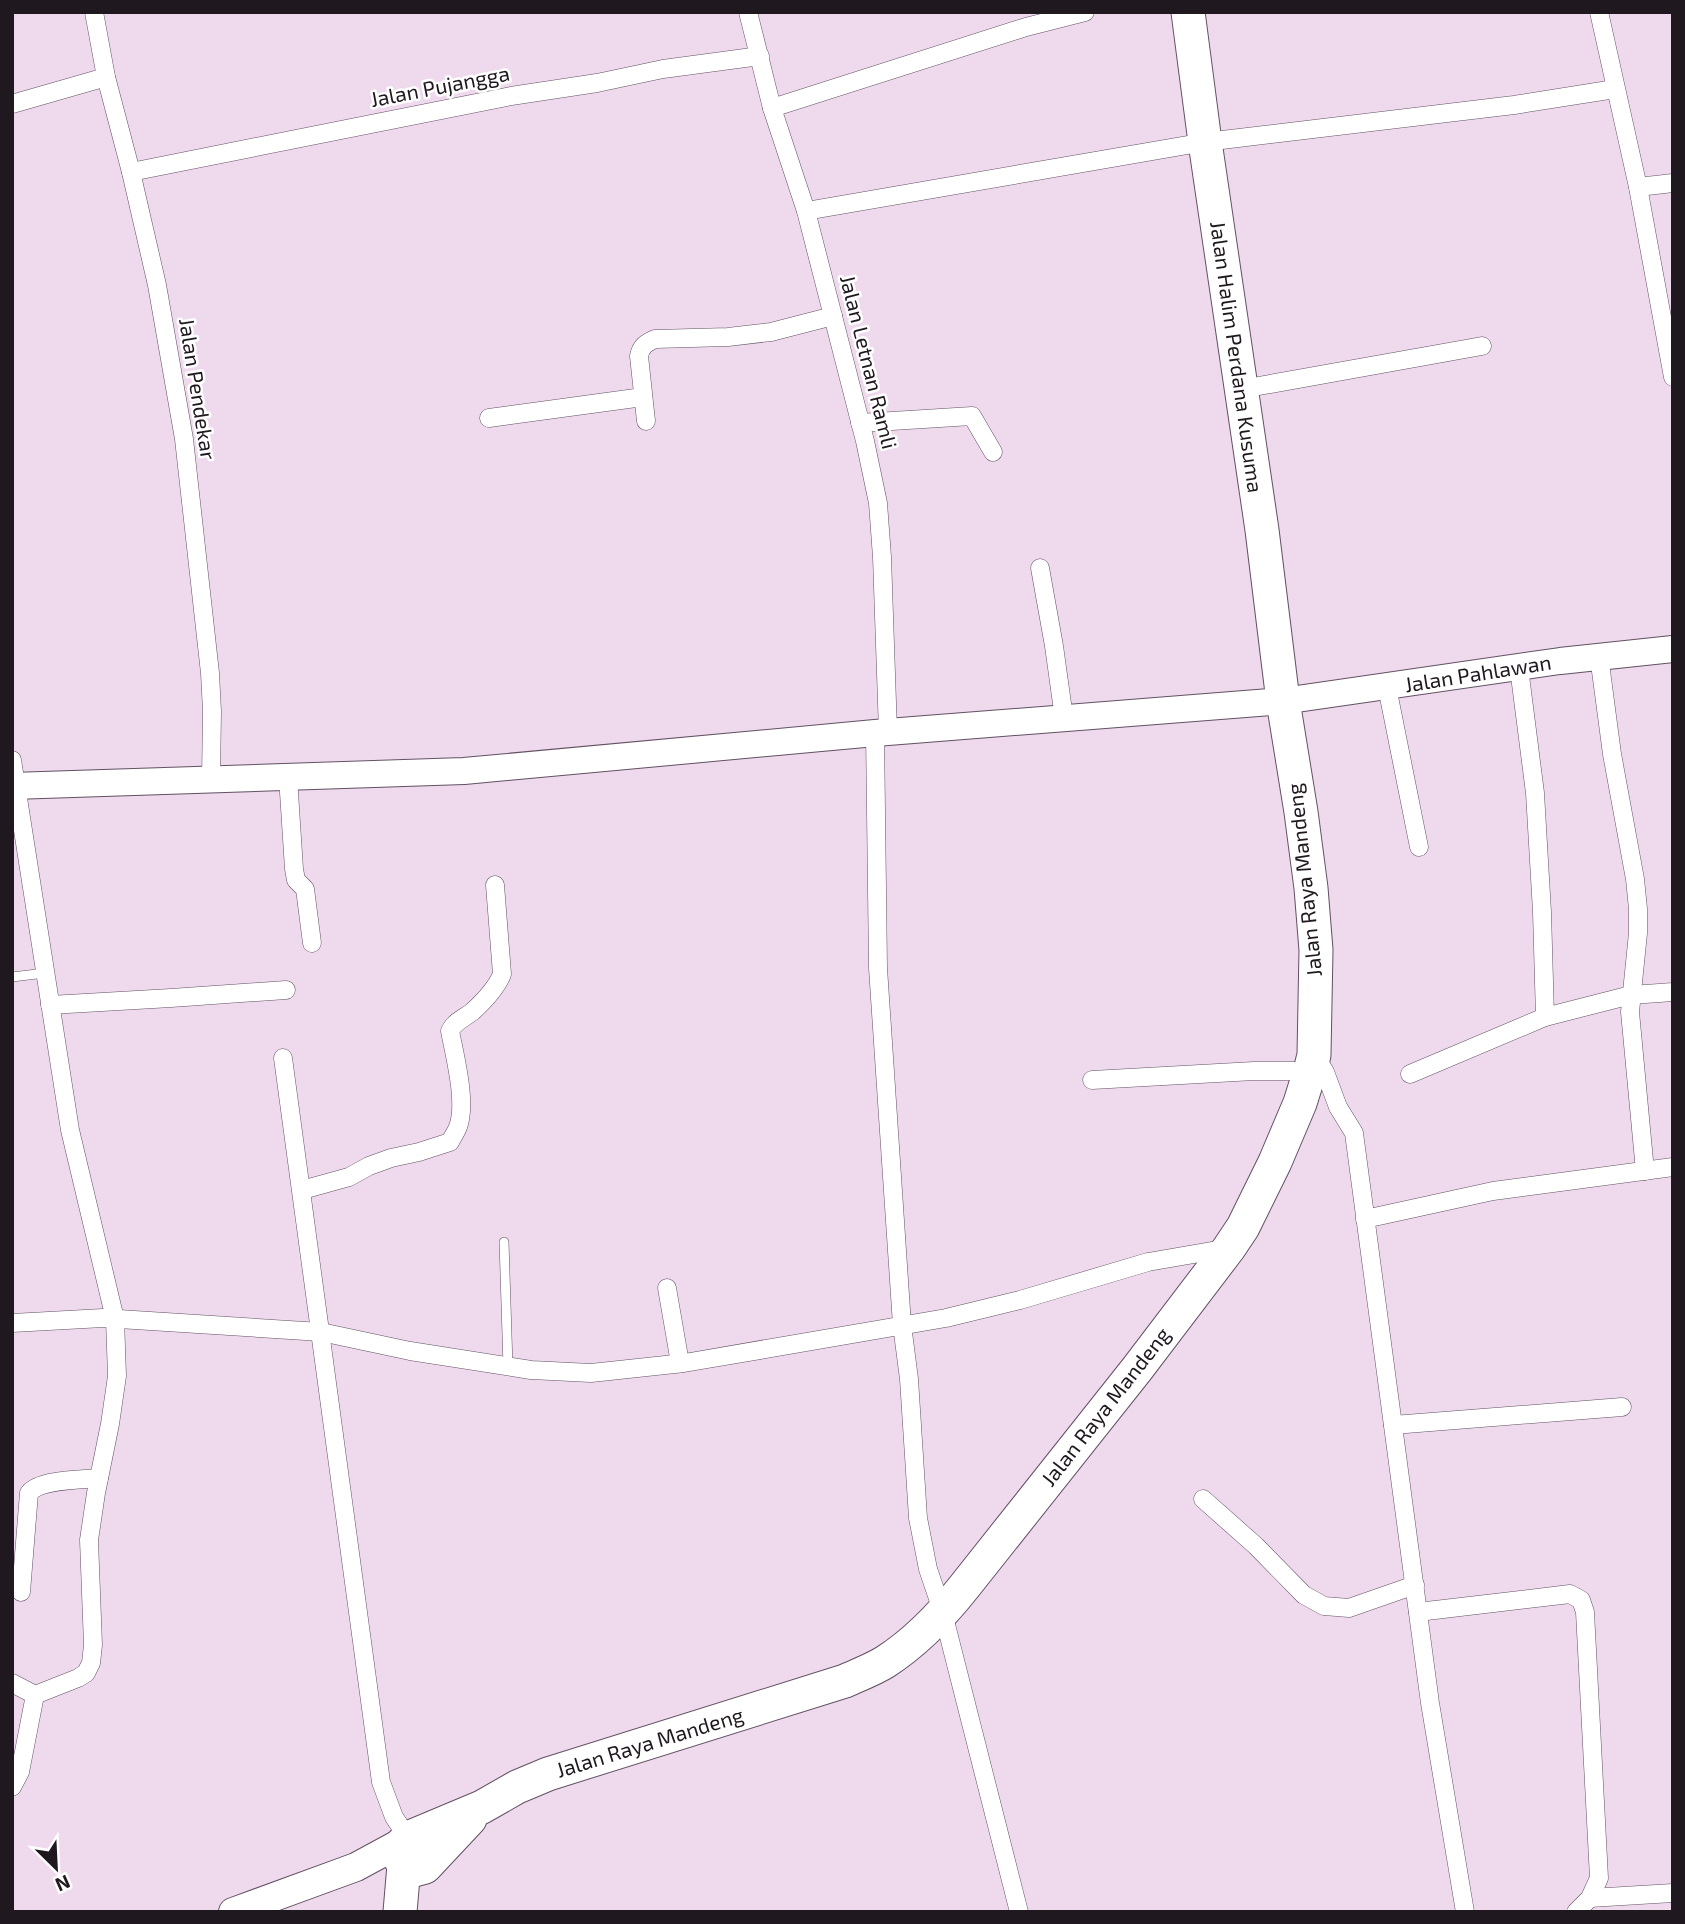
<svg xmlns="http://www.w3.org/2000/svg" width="1685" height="1924" viewBox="0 0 1685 1924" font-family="'Exo 2',sans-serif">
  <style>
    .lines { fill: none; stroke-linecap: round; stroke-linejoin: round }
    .lane-casing { stroke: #625162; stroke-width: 10 }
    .street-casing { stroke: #625162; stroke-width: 19 }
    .secondary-casing { stroke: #625162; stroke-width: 28 }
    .primary-casing { stroke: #625162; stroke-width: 30 }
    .highway-casing { stroke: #625162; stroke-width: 35 }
    .lane { stroke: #fff; stroke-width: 9 }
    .street { stroke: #fff; stroke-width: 18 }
    .secondary { stroke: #fff; stroke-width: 26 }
    .primary { stroke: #fff; stroke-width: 28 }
    .highway { stroke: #fff; stroke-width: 33 }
    .labels { text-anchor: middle; stroke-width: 5; stroke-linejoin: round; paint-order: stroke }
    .street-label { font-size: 21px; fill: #1f181f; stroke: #fff }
  </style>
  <rect width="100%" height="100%" fill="#eed9ed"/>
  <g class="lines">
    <defs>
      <g id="lane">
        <path d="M 12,977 L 45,973"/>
        <path d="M 504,1242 L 508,1366"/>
      </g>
      <g id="street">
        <path d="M 94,12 L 106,77 L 131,172 L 157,285 L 184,439 L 210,673 L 212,711 L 211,779"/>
        <path d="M 748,12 L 772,108 L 806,211 L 865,441 L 878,503 L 882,557 L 888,732"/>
        <path d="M 1599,12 L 1638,187 L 1673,377"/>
        <path d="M 12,104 L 106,77"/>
        <path d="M 772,108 L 1026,27 L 1085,12"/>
        <path d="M 131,172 L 511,96 L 597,83 L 663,69 L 760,56"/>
        <path d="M 1638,187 L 1673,183"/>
        <path d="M 806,211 L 1205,142 L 1514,105 L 1615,89"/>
        <path d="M 1242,389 L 1482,346"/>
        <path d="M 489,418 L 643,397"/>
        <path d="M 646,421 L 639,356 C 641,346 646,343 655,339 L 728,337 L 771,332 L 833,316"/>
        <path d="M 860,423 L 972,416 L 993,452"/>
        <path d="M 1040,568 L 1054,646 L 1064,718"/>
        <path d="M 1599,656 L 1612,754 L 1635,879 L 1638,909 L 1638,933 L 1630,1012 L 1645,1171"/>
        <path d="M 1519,668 L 1535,793 L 1542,912 L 1545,1017"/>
        <path d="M 1387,687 L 1419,847"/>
        <path d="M 875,733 L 878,968 L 902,1325 L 909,1379 L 918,1518 L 928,1569 L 943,1613 L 1019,1912"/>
        <path d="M 12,760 L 70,1130 L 115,1319 L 117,1376 L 110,1424 L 96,1493 L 89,1540 L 93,1645 L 91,1663 L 86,1673 L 78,1678 L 35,1695 L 20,1772 L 12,1787"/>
        <path d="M 288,777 L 294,869 L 296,880 L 305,889 L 312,943"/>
        <path d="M 50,1005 L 171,998 L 286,990"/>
        <path d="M 1314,1055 L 1325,1072 L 1338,1107 L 1354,1133 L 1430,1703 L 1465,1912"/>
        <path d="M 283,1058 L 381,1782 L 394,1817 L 408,1838"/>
        <path d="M 1410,1074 L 1545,1017 L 1631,995 L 1673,992"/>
        <path d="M 1092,1080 L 1254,1071 L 1310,1071"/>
        <path d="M 302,1190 L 349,1177 L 369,1166 L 391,1158 L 419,1152 L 450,1142 C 452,1138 456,1132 458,1127 C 467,1103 455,1057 450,1031 C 454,1022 464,1018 472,1012 C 483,1002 497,987 502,974 L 495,885"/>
        <path d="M 1365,1219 L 1493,1191 L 1673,1167"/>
        <path d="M 667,1288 L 680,1363"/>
        <path d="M 12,1323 L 103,1318 L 321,1332 L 410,1351 L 531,1370 L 591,1373 L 684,1363 L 946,1318 L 1020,1300 L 1148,1262 L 1229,1248"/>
        <path d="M 1393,1425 L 1622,1407"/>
        <path d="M 1203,1499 L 1256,1546 L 1304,1595 L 1324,1606 L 1349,1608 L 1415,1585"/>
        <path d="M 21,1592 L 29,1493 C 40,1479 81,1480 99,1478"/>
        <path d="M 1418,1612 L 1570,1594 L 1581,1600 L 1585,1612 L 1599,1878 L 1590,1898 L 1576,1912"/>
        <path d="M 12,1683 L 35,1695"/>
        <path d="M 1590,1898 L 1673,1893"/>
      </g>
      <path id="secondary" d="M 12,786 L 464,771 L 875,733 L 1283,701 L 1560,661 L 1673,649"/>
      <path id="primary" d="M 233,1912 L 356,1867 L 404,1841"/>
      <g id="highway">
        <path d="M 404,1865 L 414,1870 L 425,1867 L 470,1819"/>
        <path d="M 400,1912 L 404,1865 C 396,1855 398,1845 408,1838 L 482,1807 L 517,1787 L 548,1774 L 845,1681 C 858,1675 872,1670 885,1662 C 916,1642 941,1616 964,1587 L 1137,1369 L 1229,1248 L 1243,1227 L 1275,1162 L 1300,1103 L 1310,1071 L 1314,1055 L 1316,950 L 1311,888 L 1301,812 L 1283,701 L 1262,530 L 1205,142 L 1188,12"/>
      </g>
    </defs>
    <!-- lane casing -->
    <use href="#lane" class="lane-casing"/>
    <!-- street casing -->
    <use href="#street" class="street-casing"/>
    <!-- secondary casing -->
    <use href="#secondary" class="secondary-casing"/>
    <!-- primary casing -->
    <use href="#primary" class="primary-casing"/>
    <!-- highway casing -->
    <use href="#highway" class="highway-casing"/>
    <!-- lane -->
    <use href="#lane" class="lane"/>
    <!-- street -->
    <use href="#street" class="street"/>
    <!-- secondary -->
    <use href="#secondary" class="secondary"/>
    <!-- primary -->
    <use href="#primary" class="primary"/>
    <!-- highway -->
    <use href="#highway" class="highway"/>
  </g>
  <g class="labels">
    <!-- street labels -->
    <g class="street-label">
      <text transform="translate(440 87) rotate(-11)" y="7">Jalan Pujangga</text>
      <text transform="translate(1236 357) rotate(82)" y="7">Jalan Halim Perdana Kusuma</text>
      <text transform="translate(868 362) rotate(76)" y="7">Jalan Letnan Ramli</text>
      <text transform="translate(197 389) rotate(81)" y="7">Jalan Pendekar</text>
      <text transform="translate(1478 674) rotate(-9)" y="7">Jalan Pahlawan</text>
      <text transform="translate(1305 880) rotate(-96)" y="7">Jalan Raya Mandeng</text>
      <text transform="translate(1106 1407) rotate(-52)" y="7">Jalan Raya Mandeng</text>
      <text transform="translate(650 1743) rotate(-17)" y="7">Jalan Raya Mandeng</text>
    </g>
  </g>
  <!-- border -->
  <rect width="1685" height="1924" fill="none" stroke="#1f181f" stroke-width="28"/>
  <!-- north arrow -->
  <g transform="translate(56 1868) rotate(156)" stroke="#ffffff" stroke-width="5" paint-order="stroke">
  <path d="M0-5L12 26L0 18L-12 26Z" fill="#1f181f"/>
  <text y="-10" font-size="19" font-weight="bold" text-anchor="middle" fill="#1f181f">N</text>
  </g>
</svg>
